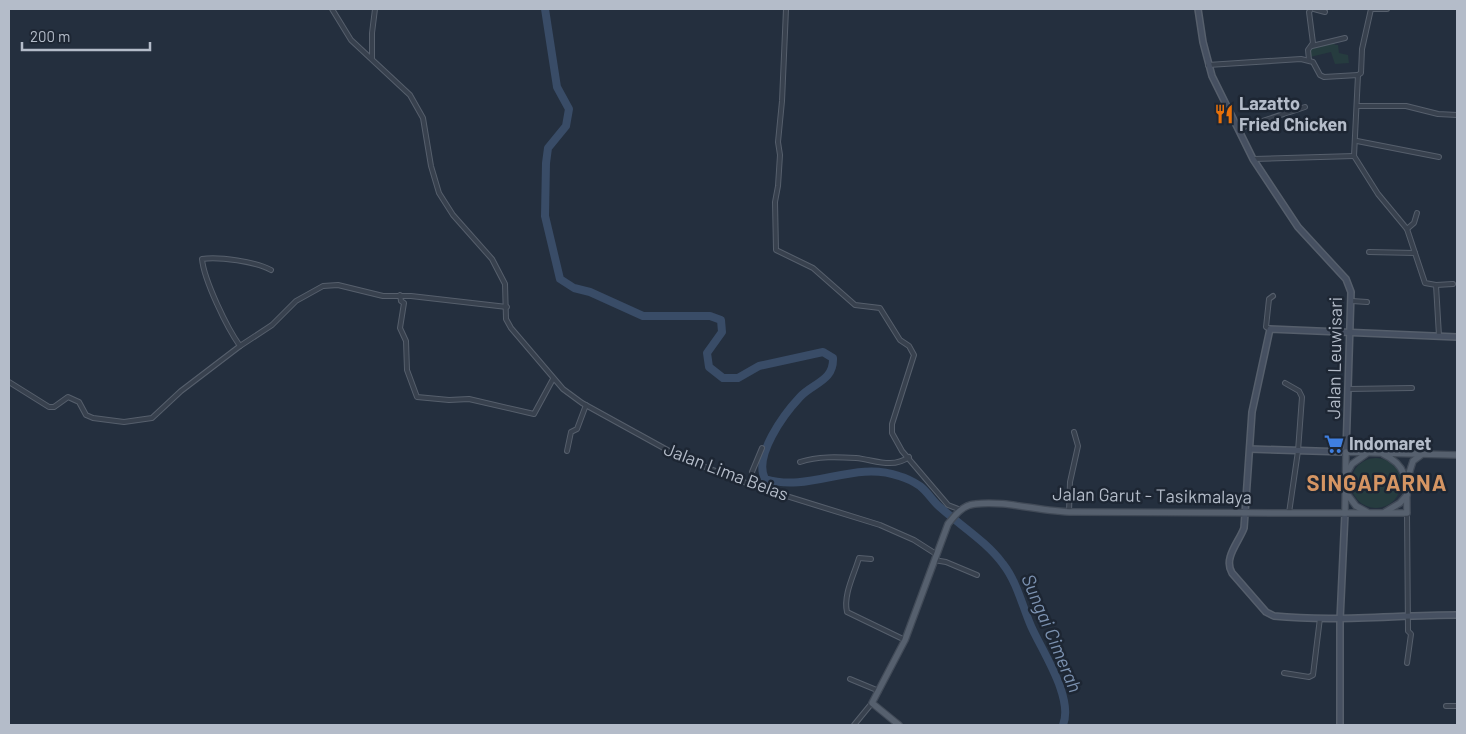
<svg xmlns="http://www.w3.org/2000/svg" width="1466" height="734" viewBox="0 0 1466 734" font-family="Barlow,sans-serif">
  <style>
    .green { fill: #263c3f }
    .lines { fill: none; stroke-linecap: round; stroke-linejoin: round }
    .river { stroke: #394c67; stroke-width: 8 }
    .street-casing { stroke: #565f6c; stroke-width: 6 }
    .secondary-casing { stroke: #565f6c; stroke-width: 8 }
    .primary-casing { stroke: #414a57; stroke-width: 8 }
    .street { stroke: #38414e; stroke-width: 4 }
    .secondary { stroke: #465061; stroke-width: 5 }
    .primary { stroke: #56606e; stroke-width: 5.5 }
    .labels { text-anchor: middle; stroke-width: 5; stroke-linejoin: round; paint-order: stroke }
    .poi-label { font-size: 18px; font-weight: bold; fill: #b4bcc9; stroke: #1d2633; text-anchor: start }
    .street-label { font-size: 18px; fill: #b4bcc9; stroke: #1d2633 }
    .water-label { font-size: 19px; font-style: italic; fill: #7c92b1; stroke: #1d2633 }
    .district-label { font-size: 22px; font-weight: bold; letter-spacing: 1px; fill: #d59563; stroke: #1d2633 }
  </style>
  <rect width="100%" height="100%" fill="#242f3e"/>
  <!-- green -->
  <g class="green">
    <path d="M 1333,41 L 1335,45 L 1338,45 L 1339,53 L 1348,55 L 1349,63 L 1335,64 L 1331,52 L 1310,57 L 1310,49 Z"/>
    <circle cx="1376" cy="483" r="25"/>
  </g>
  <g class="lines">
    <!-- river -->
    <path class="river" d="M 545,9 L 557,87 L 569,109 L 566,126 L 548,148 L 546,163 L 545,216 L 560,279 L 574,288 L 590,292 L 643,316 L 710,316 L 721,320 L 722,332 L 707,353 L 709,367 L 723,378 L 738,378 L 759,366 L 823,352 L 833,358 C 834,381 813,383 800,397 C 784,414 753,456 765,479 C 810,493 854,460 899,476 C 906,478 914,482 920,486 C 928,492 933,502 941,508 C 961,526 987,542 1003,564 C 1017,582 1022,605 1031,626 C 1042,651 1074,698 1063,725"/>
    <defs>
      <g id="street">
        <path d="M 332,9 L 351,40 L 410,95 L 423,118 L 431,166 L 439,193 L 453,215 L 492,259 L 505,284 L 506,319 L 511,328 L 563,389 L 582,403 L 680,457 L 754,486 L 880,525 L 914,540 L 936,554"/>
        <path d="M 786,9 L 782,101 L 778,142 L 780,155 L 778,186 L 775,202 L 776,250 L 813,268 L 855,305 L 880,308 L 900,340 L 909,346 L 914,355 L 892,424 L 892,433 L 902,451 L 948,505 L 961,510"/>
        <path d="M 1314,9 L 1325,12"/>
        <path d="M 1371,9 L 1387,9"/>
        <path d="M 1312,46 L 1345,38"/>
        <path d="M 372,58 L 372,33 L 375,9"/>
        <path d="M 1309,60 L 1308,50 L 1313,43 L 1309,12 L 1311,9"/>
        <path d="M 1208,65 L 1301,59 L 1313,62 L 1320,75 L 1324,77 L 1358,75 L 1354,156 L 1378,194 L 1407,229 L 1425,283 L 1436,285 L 1439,336"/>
        <path d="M 1358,75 L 1361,73 L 1362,49 L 1371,9"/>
        <path d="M 1358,106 L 1406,106 L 1438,114 L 1457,115"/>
        <path d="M 1238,129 L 1305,107"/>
        <path d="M 1357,141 L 1439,157"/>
        <path d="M 1253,159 L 1354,156"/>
        <path d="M 1407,229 L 1414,223 L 1417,213"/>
        <path d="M 1369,252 L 1415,253"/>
        <path d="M 1436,285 L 1453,284"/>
        <path d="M 400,295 L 401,301 L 404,303 L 400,328 L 406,341 L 407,370 L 417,397 L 449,400 L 469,399 L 534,414 L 553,379"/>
        <path d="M 1352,301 L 1367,302"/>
        <path d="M 1270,329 L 1266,327 L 1269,299 L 1273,296"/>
        <path d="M 240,346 C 227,328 204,280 202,259 C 218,256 257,262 271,270"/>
        <path d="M 9,382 L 49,407 L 54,407 L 68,397 L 79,402 L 86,415 L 93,418 L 124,422 L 152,418 L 181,391 L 240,346 L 272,325 L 296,301 L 323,286 L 338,285 L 383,296 L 411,296 L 507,307"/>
        <path d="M 1285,383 L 1299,391 L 1302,397 L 1298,451 L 1289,513"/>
        <path d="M 1349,389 L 1412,388"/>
        <path d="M 567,451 L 571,432 L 577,429 L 586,405"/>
        <path d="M 800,462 C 818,456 838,457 856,458 C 875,460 892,469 909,457"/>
        <path d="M 754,486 L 752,472 L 762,448"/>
        <path d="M 1069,512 L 1070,482 L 1078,446 L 1074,432"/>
        <path d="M 871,559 L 859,558 C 854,575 843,595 847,612 L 905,640"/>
        <path d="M 934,560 L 946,562 L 977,575"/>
        <path d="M 1407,663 L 1411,634 L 1408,631 L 1407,513"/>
        <path d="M 1284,673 L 1309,677 L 1313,675 L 1320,618"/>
        <path d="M 850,679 L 879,691"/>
        <path d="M 1446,706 L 1457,706"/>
        <path d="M 854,725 L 872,703"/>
      </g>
      <g id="secondary">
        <path d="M 1198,9 L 1203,42 L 1212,76 L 1253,159 L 1298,227 L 1346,279 L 1351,292 L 1346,452 L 1250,449"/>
        <path d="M 1457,337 L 1270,329 L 1252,412 L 1244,528 C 1239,542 1223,558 1232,573 L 1266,612 L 1274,616 C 1335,622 1396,615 1457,615"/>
        <path d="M 1340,725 L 1340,620 L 1345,513"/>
      </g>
      <g id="primary">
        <path d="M 1347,473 L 1352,464 L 1366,454"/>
        <path d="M 1407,480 L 1413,461 L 1421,455"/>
        <path d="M 1347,494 L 1356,506 L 1367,512"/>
        <path d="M 1385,512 L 1400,503 L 1407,495"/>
        <path d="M 1345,513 L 1346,452 L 1457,455"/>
        <path d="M 899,725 L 872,703 L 905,640 L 948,524 C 955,515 963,505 975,504 C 1007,500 1040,512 1073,512 C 1184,513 1296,513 1407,513 C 1406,486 1411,467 1383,454"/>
      </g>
    </defs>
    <!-- street casing -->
    <use href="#street" class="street-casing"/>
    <!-- secondary casing -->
    <use href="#secondary" class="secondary-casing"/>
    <!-- primary casing -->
    <use href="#primary" class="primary-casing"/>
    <!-- street -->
    <use href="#street" class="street"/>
    <!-- secondary -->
    <use href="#secondary" class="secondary"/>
    <!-- primary -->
    <use href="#primary" class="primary"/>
  </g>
  <!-- icons -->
  <defs>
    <symbol id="restaurant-bare" viewBox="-9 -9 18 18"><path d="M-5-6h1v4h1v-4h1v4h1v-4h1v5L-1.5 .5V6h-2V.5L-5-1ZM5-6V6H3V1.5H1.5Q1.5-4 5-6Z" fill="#e8710a" stroke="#1d2633" stroke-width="2.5" paint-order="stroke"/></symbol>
    <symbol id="supermarket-bare" viewBox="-9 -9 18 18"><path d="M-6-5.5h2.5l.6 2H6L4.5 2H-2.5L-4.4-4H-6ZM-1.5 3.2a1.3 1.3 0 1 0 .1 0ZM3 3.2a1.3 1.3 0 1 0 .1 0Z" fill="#3f7fe0" stroke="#1d2633" stroke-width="2.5" paint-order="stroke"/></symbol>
  </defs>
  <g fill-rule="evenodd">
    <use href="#restaurant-bare" x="1210" y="100" width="28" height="28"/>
    <use href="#supermarket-bare" x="1320" y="430" width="28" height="28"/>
  </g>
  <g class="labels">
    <!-- poi labels -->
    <g class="poi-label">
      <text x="1239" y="110">Lazatto<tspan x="1239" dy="21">Fried Chicken</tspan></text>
      <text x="1349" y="450">Indomaret</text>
    </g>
    <!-- street labels -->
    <g class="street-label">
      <text transform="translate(1335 358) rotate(-89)" y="6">Jalan Leuwisari</text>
      <text transform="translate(726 472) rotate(21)" y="6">Jalan Lima Belas</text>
      <text transform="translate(1152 496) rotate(1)" y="6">Jalan Garut - Tasikmalaya</text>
    </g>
    <!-- water labels -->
    <g class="water-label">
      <text transform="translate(1052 633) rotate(67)" y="7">Sungai Cimerah</text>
    </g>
    <!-- district labels -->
    <g class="district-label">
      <text x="1377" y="491">SINGAPARNA</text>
    </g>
  </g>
  <!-- border -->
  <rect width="1466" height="734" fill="none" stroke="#b4bcc9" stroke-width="20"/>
  <!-- scale -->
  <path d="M22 42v8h128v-8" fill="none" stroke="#b4bcc9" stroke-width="2.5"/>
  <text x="30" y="42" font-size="15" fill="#b4bcc9" stroke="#1d2633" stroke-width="4" paint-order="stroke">200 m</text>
</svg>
